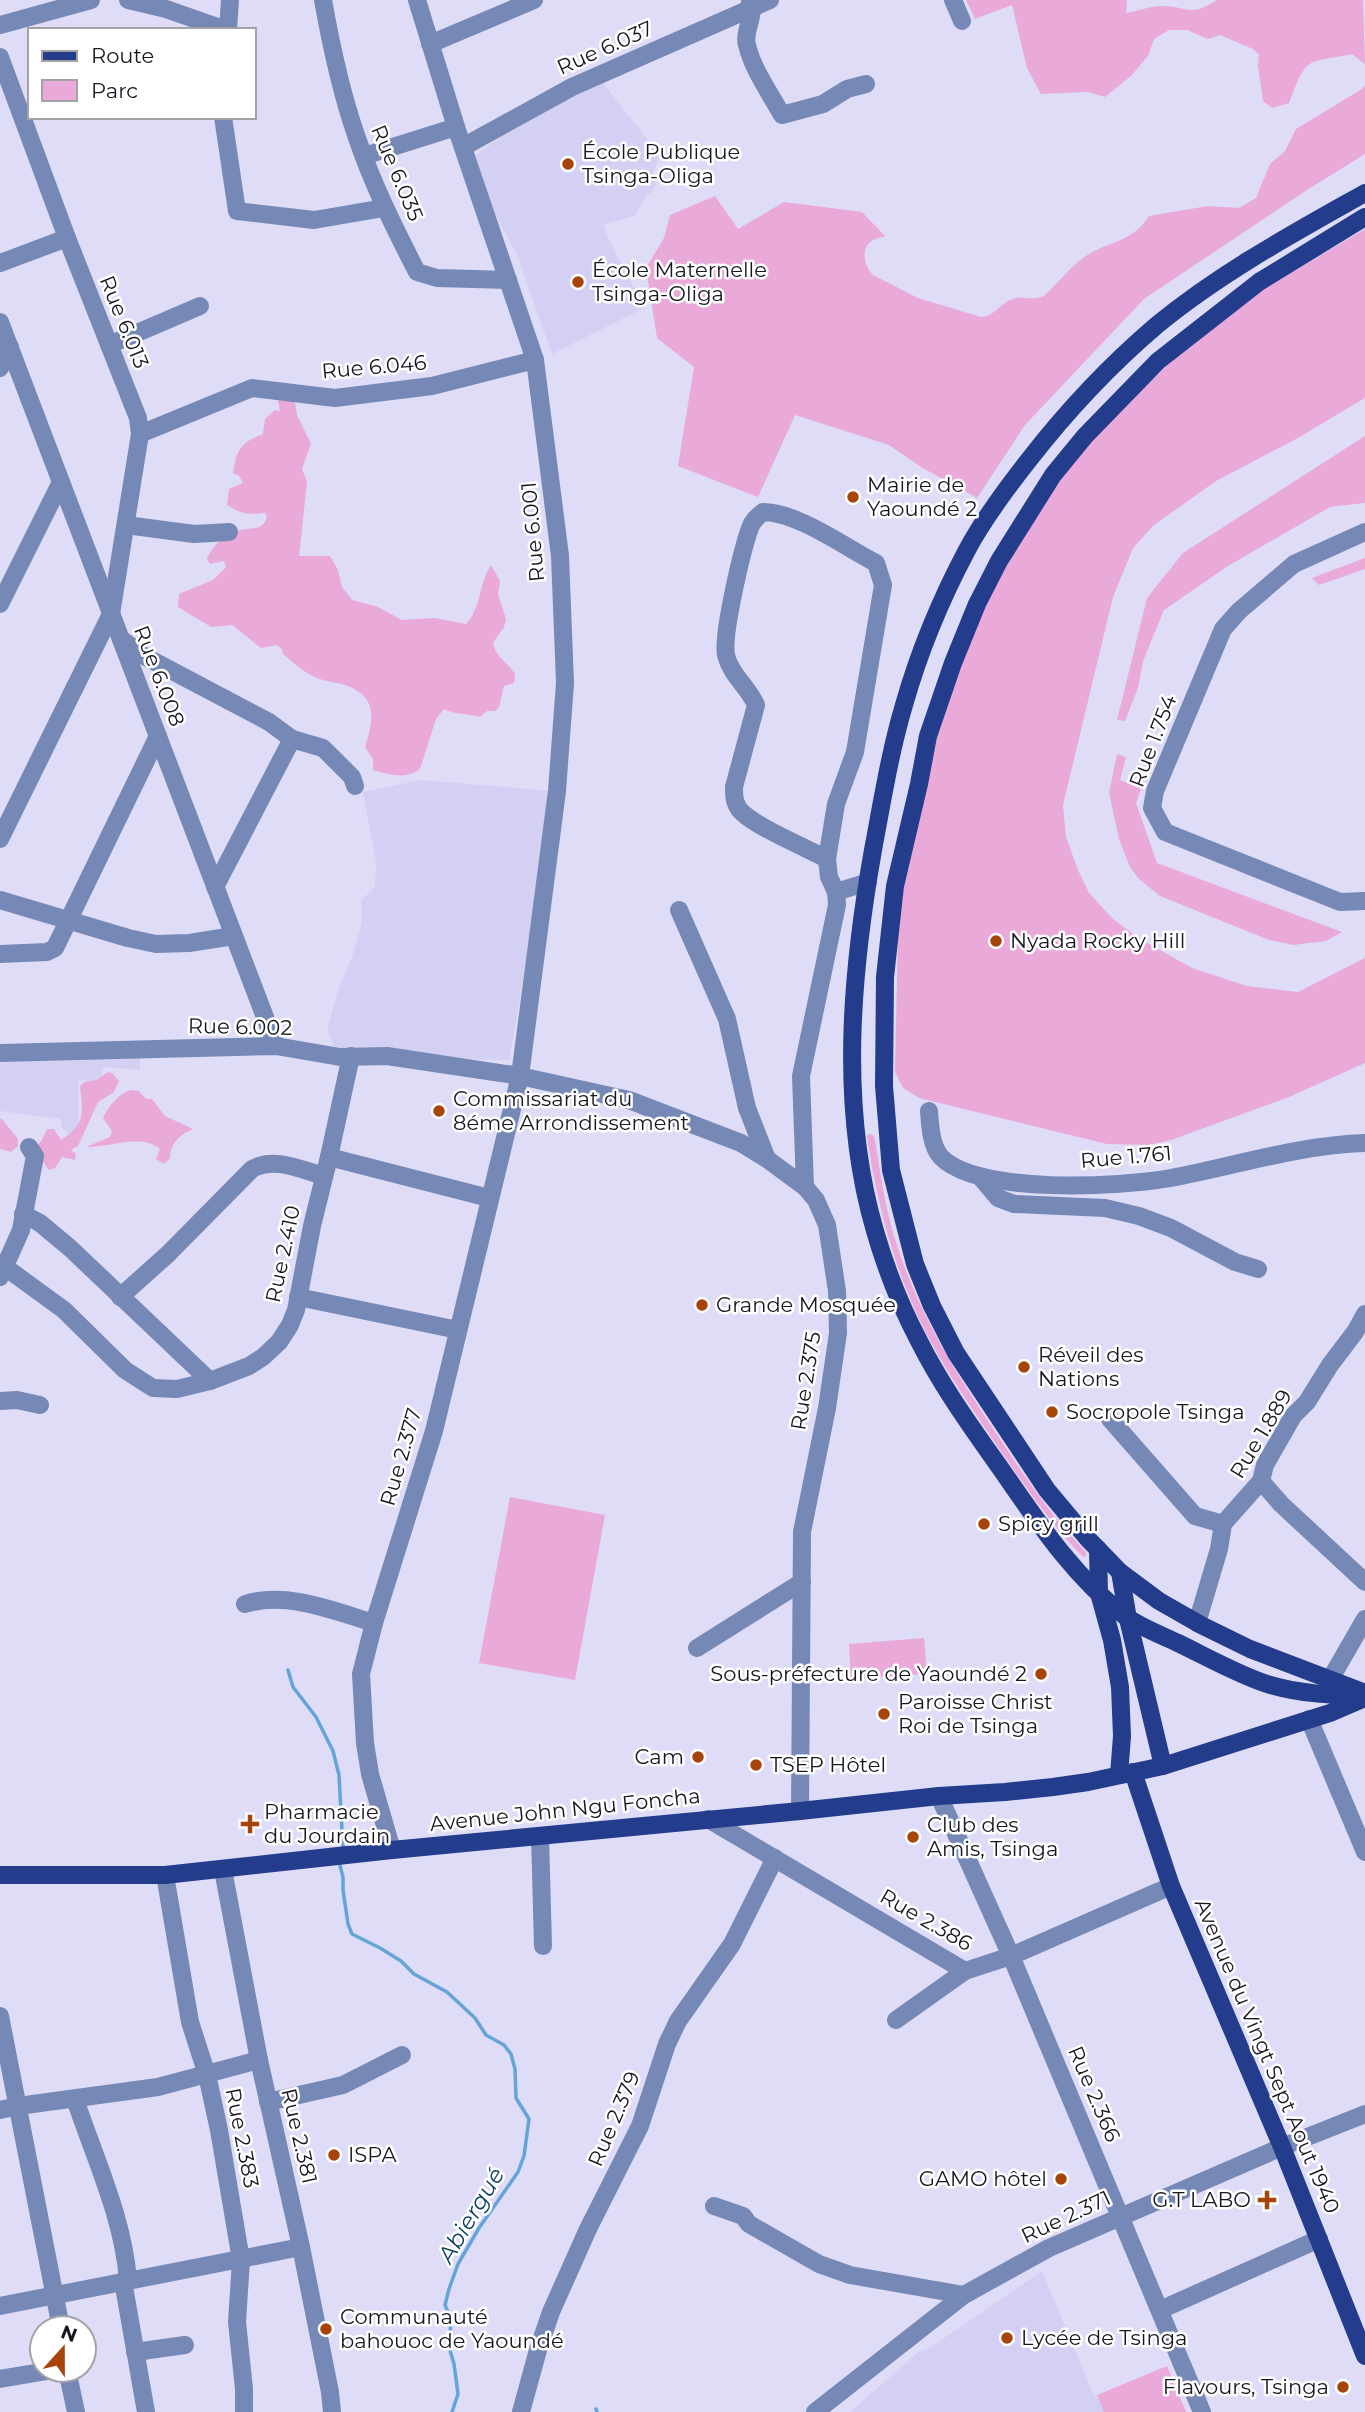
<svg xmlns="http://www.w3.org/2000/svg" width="1365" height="2412" viewBox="0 0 1365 2412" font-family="Montserrat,sans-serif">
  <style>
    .built { fill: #d4d0f3 }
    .green { fill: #e9a9d9 }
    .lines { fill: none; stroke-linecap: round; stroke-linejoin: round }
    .stream { stroke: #65a4d7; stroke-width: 3.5 }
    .minor { stroke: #7689b6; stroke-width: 18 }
    .major { stroke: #243c8c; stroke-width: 18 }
    .poi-dot { fill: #a74409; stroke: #fff; stroke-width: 2.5 }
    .labels { text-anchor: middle; stroke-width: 5; stroke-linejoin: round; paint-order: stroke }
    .street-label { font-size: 21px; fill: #181721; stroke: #fff }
    .poi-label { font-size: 21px; fill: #181721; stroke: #fff; text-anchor: start }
    .water-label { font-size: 23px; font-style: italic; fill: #093c5d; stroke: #fff }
  </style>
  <rect width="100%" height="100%" fill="#dfdcf8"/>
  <!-- built -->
  <g class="built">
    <path d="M 603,83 L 660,155 L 653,173 L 656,185 L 653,191 L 646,196 L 635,216 L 604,224 L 607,235 L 644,308 L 552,354 L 517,255 L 494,212 L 476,155 L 526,118 Z"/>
    <path d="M 421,780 L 551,791 L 540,886 L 509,1060 L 339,1056 L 327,1031 L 338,990 L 353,954 L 362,921 L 361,901 L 375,886 L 376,862 L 363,792 Z"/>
    <path d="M 0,1049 L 140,1056 L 140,1070 L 103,1067 L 101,1078 L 96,1077 L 95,1081 L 78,1080 L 78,1129 L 68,1134 L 62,1128 L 61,1119 L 0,1111 Z"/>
    <path d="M 1042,2271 L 1094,2396 L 1097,2395 L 1104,2412 L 850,2412 L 920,2351 L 928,2349 Z"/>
  </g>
  <!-- green -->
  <g class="green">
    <path d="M 966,0 L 1127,0 L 1126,13 C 1137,11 1148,7 1159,6 C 1188,5 1188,19 1217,0 L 1363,0 L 1365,64 L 1352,54 C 1305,64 1308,54 1289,103 L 1272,108 L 1263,101 L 1258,65 L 1259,54 L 1253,49 L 1220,35 L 1208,39 L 1187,30 L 1169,30 L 1154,39 L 1148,56 L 1131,76 L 1105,97 L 1088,92 L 1041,94 L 1027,68 L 1012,5 L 975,19 Z"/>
    <path d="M 1365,85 L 1365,154 L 1307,190 L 1144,299 L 1025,425 L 977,498 L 921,467 L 889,445 L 795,415 L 758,497 L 678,466 L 694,367 L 657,338 L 646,268 L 664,238 L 670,215 L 715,196 L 738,229 L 784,202 L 862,212 L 885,236 C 880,238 873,239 869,243 C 861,251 865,268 873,275 L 918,298 L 981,317 C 993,317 999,305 1010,300 C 1020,295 1033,301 1044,296 C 1058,283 1072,264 1089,254 C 1113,240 1132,242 1149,216 L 1208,206 L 1239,208 L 1256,198 L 1270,164 L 1285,151 L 1296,129 L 1362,89 Z"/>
    <path d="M 1365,229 L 1365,398 L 1296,439 L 1216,481 L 1154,525 L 1133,548 L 1113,597 L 1063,805 L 1066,837 L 1078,870 L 1089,893 L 1114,920 L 1142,940 L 1192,968 L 1247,986 L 1298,992 L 1365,958 L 1365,1063 L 1289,1097 L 1171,1140 L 1149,1145 L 1107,1144 L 919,1098 L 903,1088 L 895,1072 L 898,930 L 906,872 L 935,738 L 961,657 L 1007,557 L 1085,444 L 1197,337 L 1259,292 Z"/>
    <path d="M 280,395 L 295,403 L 297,415 L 311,444 L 302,469 L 307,482 L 299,556 L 330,556 L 338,570 L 342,587 L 352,600 L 378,607 L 402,620 L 435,618 L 466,624 C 481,609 479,582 491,565 L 500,581 L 498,594 L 506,619 L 504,627 L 493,643 C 497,659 506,660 515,674 L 514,683 L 504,686 L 499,707 L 495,711 L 487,711 L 480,717 C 469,714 453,714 444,709 L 436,719 L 420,769 C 406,780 389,775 373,770 L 373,759 L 365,747 C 373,721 379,699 348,686 C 338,682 325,682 315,677 C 304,673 293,662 283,654 L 281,648 L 277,645 L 261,648 L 232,625 L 211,627 L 178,607 L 179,594 L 213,580 L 226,567 L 224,561 L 210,564 L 207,559 C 211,547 226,533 240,530 C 251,527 262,532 267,517 L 265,513 C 249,515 241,514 227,505 L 229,489 L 243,483 L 239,476 L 233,473 C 237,449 240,443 263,434 L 265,419 L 275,410 L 280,411 L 278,401 Z"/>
    <path d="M 1365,436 L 1365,503 L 1330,507 L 1228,566 L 1164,610 L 1143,661 L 1138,688 L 1125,721 L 1117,720 L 1147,598 L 1183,553 Z"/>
    <path d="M 1365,558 L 1365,569 L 1319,585 L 1312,578 Z"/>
    <path d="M 1117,754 L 1126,757 L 1120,780 L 1141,789 L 1136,803 L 1157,863 L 1342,932 L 1326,941 L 1293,945 L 1269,940 L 1160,896 L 1139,879 L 1130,867 L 1119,839 L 1109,793 Z"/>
    <path d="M 108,1072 L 112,1073 L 119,1081 L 114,1092 L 98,1102 L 78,1146 L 71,1150 L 76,1154 L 75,1160 L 62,1157 L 55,1168 L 49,1170 L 34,1149 L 42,1140 L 47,1129 L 54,1129 L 61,1140 C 86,1124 83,1113 80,1086 L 85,1082 L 96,1080 Z"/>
    <path d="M 131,1090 L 139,1091 L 146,1099 L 152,1099 L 165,1116 L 193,1129 C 180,1135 171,1142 170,1158 L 164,1164 L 156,1159 L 160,1149 C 141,1133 108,1148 86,1147 L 110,1137 L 112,1131 L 103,1118 C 108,1107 119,1093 131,1090 Z"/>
    <path d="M 0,1119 L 2,1119 L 18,1139 L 18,1146 L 11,1152 L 0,1149 Z"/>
    <path d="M 869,1134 L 873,1135 L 875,1140 C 880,1170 884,1200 892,1229 C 916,1312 955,1371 1002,1442 C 1028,1481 1053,1519 1086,1552 L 1086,1556 L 1083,1557 C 1050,1523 1025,1486 998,1447 C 977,1416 956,1386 937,1353 C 899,1287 878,1212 867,1136 Z"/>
    <path d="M 510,1497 L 605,1515 L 575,1680 L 479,1663 Z"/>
    <path d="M 924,1638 L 927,1674 L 851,1679 L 849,1644 Z"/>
    <path d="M 1167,2366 L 1186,2412 L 1104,2412 L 1097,2395 Z"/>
  </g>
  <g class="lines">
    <!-- stream -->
    <g class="stream">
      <path d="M 288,1670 L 293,1687 L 316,1717 L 333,1751 L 339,1775 L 343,1849"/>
      <path d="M 339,1862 L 343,1877 L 343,1890 L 348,1924 L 352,1934 L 380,1948 L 401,1961 L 414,1974 L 447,1992 L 475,2018 L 486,2035 L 504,2045 L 511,2054 L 515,2069 L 516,2098 L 529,2119 L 524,2156 L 518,2172 L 479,2228 L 458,2264 L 449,2289 L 445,2305 L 451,2320 L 449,2347 L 454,2364 L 458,2394 L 452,2412"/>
      <path d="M 596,2409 L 597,2412"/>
    </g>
    <!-- minor -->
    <g class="minor">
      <path d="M 128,0 L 166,9 L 226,30"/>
      <path d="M 323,0 C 331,45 341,92 356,135 C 372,183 394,227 417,272 L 437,278 L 508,280"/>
      <path d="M 953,0 L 962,21"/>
      <path d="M 750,2 C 756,16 743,31 747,45 C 753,70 770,93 782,115 L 823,104 L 847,89 L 866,84"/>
      <path d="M 0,25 L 91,0"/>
      <path d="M 228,30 L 230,0"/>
      <path d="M 430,44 L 534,0"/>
      <path d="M 0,57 L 67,238 L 138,418 L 140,434 L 111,614 L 0,839"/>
      <path d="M 223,117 L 237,211 L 314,220 L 384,208"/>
      <path d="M 463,147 L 572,87 L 770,0"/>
      <path d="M 364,156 L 456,127"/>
      <path d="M 0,263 L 67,238"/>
      <path d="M 0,322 L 276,1046"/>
      <path d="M 109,345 L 200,306"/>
      <path d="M 0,368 L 10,347"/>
      <path d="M 140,434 L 252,388 L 335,398 L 432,386 L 535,360"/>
      <path d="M 126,525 L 194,534 L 229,532"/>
      <path d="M 1365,532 L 1294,564 L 1239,611 L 1223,629 L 1155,791 L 1152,808 L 1165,832 L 1340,902 L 1365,901"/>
      <path d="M 0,604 L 61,482"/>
      <path d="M 121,639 L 144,656 L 269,722 L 292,739 L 323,748 L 352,777 L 355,786"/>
      <path d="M 215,887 L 292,739"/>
      <path d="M 836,892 L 868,882"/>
      <path d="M 0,900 L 128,938 L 156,944 L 189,943 L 234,936"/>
      <path d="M 679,910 L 727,1019 L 747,1108 L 767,1159"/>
      <path d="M 0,954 L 47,952 L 55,948 L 158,736"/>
      <path d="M 0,1053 L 276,1046 L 340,1057 L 387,1056 L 520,1076 L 629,1100 L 741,1143 L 767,1159 L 805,1187 L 816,1200 L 827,1225 L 837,1291 L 838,1333 L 827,1408 L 802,1532 L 800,1811"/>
      <path d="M 929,1111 C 930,1125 931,1146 941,1157 C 978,1195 1120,1187 1171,1178 C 1235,1166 1299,1145 1365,1143"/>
      <path d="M 329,1157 L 489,1198"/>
      <path d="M 982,1179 L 998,1198 L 1014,1204 L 1105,1208 L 1139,1216 L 1171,1228 L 1235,1262 L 1258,1269"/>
      <path d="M 805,1187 L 801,1076 L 837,905 L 836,892 L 829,877 L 827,859 L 836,804 L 855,752 L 883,585 L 876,563 C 845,547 797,512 763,512 C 757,517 752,521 750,528 C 742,550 722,635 726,655 C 731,676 748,686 756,705 L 734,787 C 734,795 734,802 739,809 C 751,825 807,848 827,859"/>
      <path d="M 23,1214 L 40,1223 L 70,1248 L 210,1381"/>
      <path d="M 5,1267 L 64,1310 L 125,1370 L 153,1388 L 177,1389 L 210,1381 L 249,1366 L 263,1357 L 279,1342 L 290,1325 L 296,1310 L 312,1226 L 329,1157 L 351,1056"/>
      <path d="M 0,1277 L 21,1230 L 35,1156 L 29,1147"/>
      <path d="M 120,1297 L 168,1254 L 252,1169 C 275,1156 301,1170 324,1176"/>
      <path d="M 298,1297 L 458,1330"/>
      <path d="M 0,1401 L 17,1400 L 40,1405"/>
      <path d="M 1110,1419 L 1195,1516 L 1223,1524"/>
      <path d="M 1261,1481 L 1281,1504 L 1365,1582"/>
      <path d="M 245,1604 C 287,1591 334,1611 374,1623"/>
      <path d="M 1197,1623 L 1219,1549 L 1223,1524 L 1261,1481 L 1265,1465 L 1293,1416 L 1307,1402 L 1330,1365 L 1355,1332 L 1365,1314"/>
      <path d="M 697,1648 L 802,1582"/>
      <path d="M 1331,1678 L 1365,1619"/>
      <path d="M 1309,1719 L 1365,1852"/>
      <path d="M 939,1796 L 1011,1956 L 1202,2412"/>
      <path d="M 708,1819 L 965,1971"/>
      <path d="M 540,1836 L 543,1946"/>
      <path d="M 392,1850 L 370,1774 L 365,1743 L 361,1674 L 374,1623 L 434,1431 L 520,1076 L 557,791 L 565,683 L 560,556 L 535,360 L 456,127 L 417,0"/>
      <path d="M 223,1870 L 259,2060 L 301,2247 L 330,2392 L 332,2412"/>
      <path d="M 165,1875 L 190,2022 L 207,2075 L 219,2130 L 241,2260 L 237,2322 L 244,2389 L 244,2412"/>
      <path d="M 0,2016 L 61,2328"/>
      <path d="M 896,2020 L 965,1971 L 1011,1956 L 1171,1886"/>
      <path d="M 75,2099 C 95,2159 123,2217 128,2280"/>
      <path d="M 268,2102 L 343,2085 L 402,2055"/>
      <path d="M 0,2110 L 18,2106 L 158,2087 L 259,2060"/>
      <path d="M 714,2206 L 743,2216 L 749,2224 L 819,2264 L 850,2275 L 964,2295"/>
      <path d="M 123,2281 L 146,2412"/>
      <path d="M 0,2306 L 301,2247"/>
      <path d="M 1160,2310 L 1319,2239"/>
      <path d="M 135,2352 L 185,2345"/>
      <path d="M 67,2370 L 76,2412"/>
      <path d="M 0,2379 L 53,2370"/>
      <path d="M 521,2412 L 538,2350 L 551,2312 L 588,2229 L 640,2126 L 667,2044 L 678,2021 L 732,1944 L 775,1858"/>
      <path d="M 815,2412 L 964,2295 L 1049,2248 L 1282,2147 L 1365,2114"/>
    </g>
    <!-- major -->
    <g class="major">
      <path d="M 1365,193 C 1294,233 1220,273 1157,325 C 1110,365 1066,412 1028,461 C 1006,489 984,518 967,550 C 941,599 919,652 904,705 C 890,752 882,802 873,850 C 851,974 839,1108 875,1231 C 886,1269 901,1307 919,1341 C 944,1391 978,1436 1010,1482 C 1043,1530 1078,1580 1125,1616 C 1140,1627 1161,1635 1178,1643 C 1207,1657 1237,1674 1267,1684 C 1299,1694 1332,1695 1365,1696"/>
      <path d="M 1098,1549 L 1099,1593 L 1112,1640 L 1120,1687 L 1122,1736 L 1119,1775"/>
      <path d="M 1120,1572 L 1128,1619 L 1163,1766"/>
      <path d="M 1363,1692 L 1250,1649 L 1201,1625 L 1159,1601 L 1120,1572 L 1088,1539 L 1047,1490 L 956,1353 L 932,1306 L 915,1264 L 891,1170 L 884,1086 L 885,977 L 895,886 L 919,784 L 928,736 L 953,663 L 977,604 L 999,561 L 1053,475 L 1085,436 L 1158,361 L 1259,282 L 1365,217"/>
      <path d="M 1133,1772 L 1171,1886 L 1282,2147 L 1365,2356"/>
      <path d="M 0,1875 L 165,1875 L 392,1850 L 800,1811 L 939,1796 L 1005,1792 L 1053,1787 L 1088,1782 L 1163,1766 L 1330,1713 L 1365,1698"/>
    </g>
  </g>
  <!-- markers -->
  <g class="poi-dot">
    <circle cx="568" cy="164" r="7"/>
    <circle cx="578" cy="282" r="7"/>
    <circle cx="853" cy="497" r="7"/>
    <circle cx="996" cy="941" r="7"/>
    <circle cx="439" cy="1111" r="7"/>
    <circle cx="702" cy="1305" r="7"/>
    <circle cx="1024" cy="1367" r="7"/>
    <circle cx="1052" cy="1412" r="7"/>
    <circle cx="984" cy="1524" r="7"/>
    <circle cx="1041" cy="1674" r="7"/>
    <circle cx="884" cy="1714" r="7"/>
    <circle cx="698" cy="1757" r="7"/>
    <circle cx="756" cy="1765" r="7"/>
    <path d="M246.5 1813.5h7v7h7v7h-7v7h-7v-7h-7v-7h7z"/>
    <circle cx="913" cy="1837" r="7"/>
    <circle cx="334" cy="2155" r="7"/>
    <circle cx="1061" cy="2179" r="7"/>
    <path d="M1263.5 2189.5h7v7h7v7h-7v7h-7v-7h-7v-7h7z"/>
    <circle cx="326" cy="2329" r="7"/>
    <circle cx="1007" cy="2338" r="7"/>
    <circle cx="1343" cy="2387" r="7"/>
  </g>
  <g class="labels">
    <!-- street labels -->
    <g class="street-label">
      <text transform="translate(605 48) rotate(-24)" y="7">Rue 6.037</text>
      <text transform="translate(397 173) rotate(67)" y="7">Rue 6.035</text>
      <text transform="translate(124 322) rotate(68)" y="7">Rue 6.013</text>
      <text transform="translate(374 367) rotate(-5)" y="7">Rue 6.046</text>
      <text transform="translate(533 532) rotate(-95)" y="7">Rue 6.001</text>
      <text transform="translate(159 676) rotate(69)" y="7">Rue 6.008</text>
      <text transform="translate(1153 741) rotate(-69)" y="7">Rue 1.754</text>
      <text transform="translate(240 1027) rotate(1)" y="7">Rue 6.002</text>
      <text transform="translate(1126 1157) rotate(-5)" y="7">Rue 1.761</text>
      <text transform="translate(283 1254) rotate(-78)" y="7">Rue 2.410</text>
      <text transform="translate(806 1381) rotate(-81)" y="7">Rue 2.375</text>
      <text transform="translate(1261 1434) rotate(-59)" y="7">Rue 1.889</text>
      <text transform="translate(401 1457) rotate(-74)" y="7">Rue 2.377</text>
      <text transform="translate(565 1810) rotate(-6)" y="7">Avenue John Ngu Foncha</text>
      <text transform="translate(926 1920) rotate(30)" y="7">Rue 2.386</text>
      <text transform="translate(1267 2056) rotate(67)" y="7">Avenue du Vingt Sept Aout 1940</text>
      <text transform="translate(1094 2094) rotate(67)" y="7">Rue 2.366</text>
      <text transform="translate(614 2119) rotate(-67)" y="7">Rue 2.379</text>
      <text transform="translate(299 2136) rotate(77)" y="7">Rue 2.381</text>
      <text transform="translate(242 2138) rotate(79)" y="7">Rue 2.383</text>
      <text transform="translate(1066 2217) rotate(-25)" y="7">Rue 2.371</text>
    </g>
    <!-- poi labels -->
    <g class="poi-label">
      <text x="582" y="159">École Publique<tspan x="582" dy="24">Tsinga-Oliga</tspan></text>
      <text x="592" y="277">École Maternelle<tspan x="592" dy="24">Tsinga-Oliga</tspan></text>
      <text x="867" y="492">Mairie de<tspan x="867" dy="24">Yaoundé 2</tspan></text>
      <text x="1010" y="948">Nyada Rocky Hill</text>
      <text x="453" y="1106">Commissariat du<tspan x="453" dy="24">8éme Arrondissement</tspan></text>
      <text x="716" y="1312">Grande Mosquée</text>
      <text x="1038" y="1362">Réveil des<tspan x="1038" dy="24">Nations</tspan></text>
      <text x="1066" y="1419">Socropole Tsinga</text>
      <text x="998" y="1531">Spicy grill</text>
      <text x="1027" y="1681" text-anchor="end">Sous-préfecture de Yaoundé 2</text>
      <text x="898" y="1709">Paroisse Christ<tspan x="898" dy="24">Roi de Tsinga</tspan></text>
      <text x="684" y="1764" text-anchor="end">Cam</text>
      <text x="770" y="1772">TSEP Hôtel</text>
      <text x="264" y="1819">Pharmacie<tspan x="264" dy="24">du Jourdain</tspan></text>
      <text x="927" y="1832">Club des<tspan x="927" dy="24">Amis, Tsinga</tspan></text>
      <text x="348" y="2162">ISPA</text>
      <text x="1047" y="2186" text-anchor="end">GAMO hôtel</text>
      <text x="1251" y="2207" text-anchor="end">G.T LABO</text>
      <text x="340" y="2324">Communauté<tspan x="340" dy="24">bahouoc de Yaoundé</tspan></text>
      <text x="1021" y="2345">Lycée de Tsinga</text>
      <text x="1329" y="2394" text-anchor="end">Flavours, Tsinga</text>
    </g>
    <!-- water labels -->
    <g class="water-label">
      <text transform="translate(471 2215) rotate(-59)" y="8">Abiergué</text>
    </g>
  </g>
  <!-- legend -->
  <rect x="28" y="28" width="228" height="91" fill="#ffffff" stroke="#a3a2a6" stroke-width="2"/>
  <rect x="42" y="51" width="35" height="10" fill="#243c8c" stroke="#a3a2a6" stroke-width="2"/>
  <text x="91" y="63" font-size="21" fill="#181721">Route</text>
  <rect x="42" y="80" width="35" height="21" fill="#e9a9d9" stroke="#a3a2a6" stroke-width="2"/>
  <text x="91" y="98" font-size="21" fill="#181721">Parc</text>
  <!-- north arrow -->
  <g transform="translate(63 2349) rotate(21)"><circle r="33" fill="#ffffff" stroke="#a3a2a6" stroke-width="2"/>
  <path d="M0-5L12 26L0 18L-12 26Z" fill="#a74409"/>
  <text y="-10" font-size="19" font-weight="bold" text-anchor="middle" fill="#181721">N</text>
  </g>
</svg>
